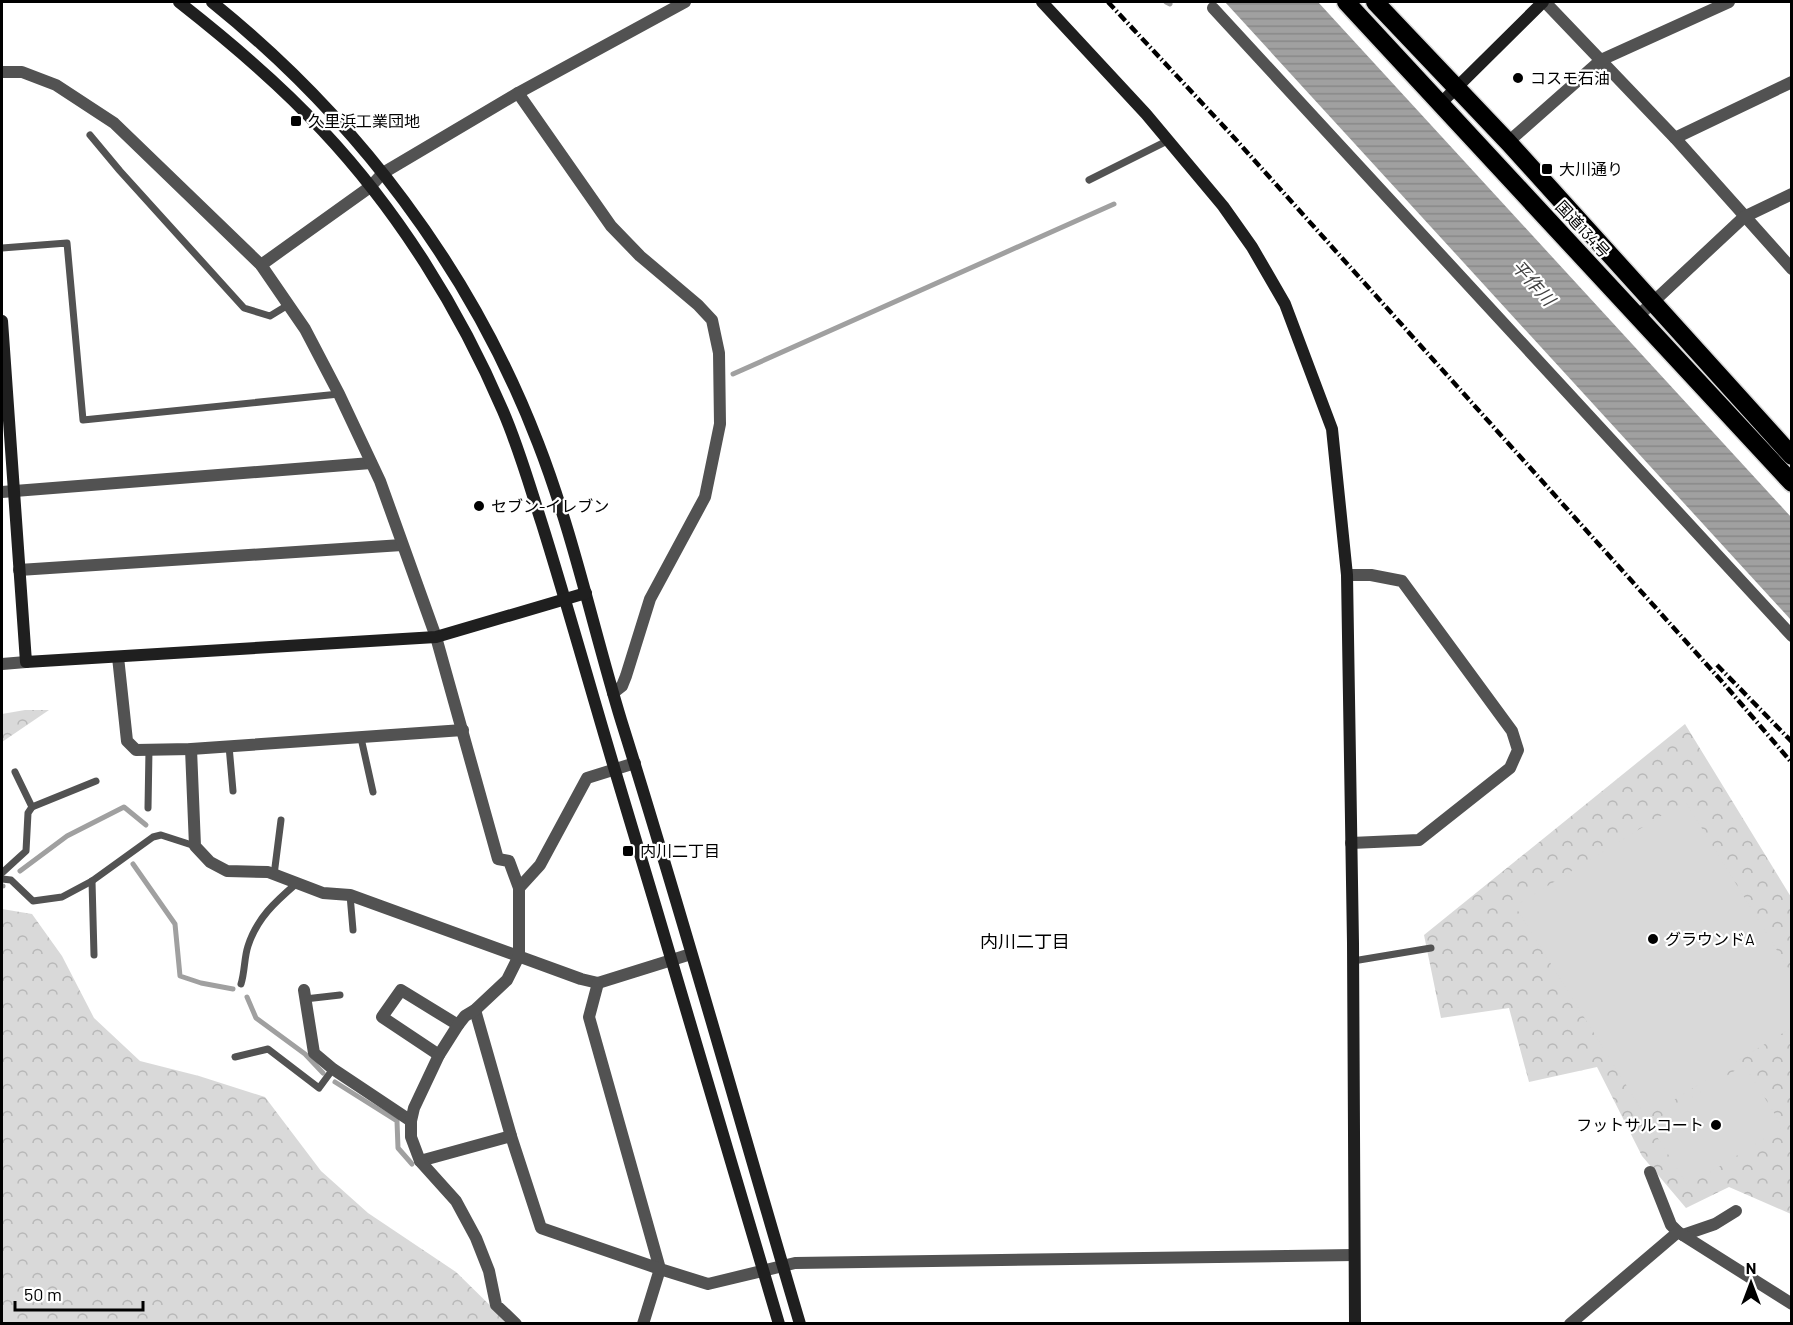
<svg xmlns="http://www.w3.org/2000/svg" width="1793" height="1325" viewBox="0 0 1793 1325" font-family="Barlow,'Noto Sans JP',sans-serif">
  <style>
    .forest { fill: url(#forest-crowns) }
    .pitch { fill: #d9d9d9 }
    .water { fill: url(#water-rules) }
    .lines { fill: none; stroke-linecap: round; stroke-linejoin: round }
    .stream { stroke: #a0a0a0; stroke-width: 5 }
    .highway-casing { stroke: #dbdbdb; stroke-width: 21 }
    .lane { stroke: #525252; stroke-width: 7 }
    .street { stroke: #525252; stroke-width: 12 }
    .secondary { stroke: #1f1f1f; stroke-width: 12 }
    .highway { stroke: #000; stroke-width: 18 }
    .rail { stroke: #000; stroke-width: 4.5; stroke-dasharray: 9 3 1.5 3; stroke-linecap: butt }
    .poi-dot { fill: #000; stroke: #fff; stroke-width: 2 }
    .labels { text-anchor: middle; stroke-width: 4.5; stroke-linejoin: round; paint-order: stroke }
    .poi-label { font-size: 16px; fill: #000; stroke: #fff; text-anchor: start }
    .street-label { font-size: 16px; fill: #000; stroke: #fff }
    .water-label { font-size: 18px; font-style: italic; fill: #414141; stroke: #fff }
    .neighbourhood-label { font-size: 18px; fill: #000; stroke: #fff }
  </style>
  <defs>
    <pattern id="forest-crowns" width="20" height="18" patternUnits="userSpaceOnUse" patternTransform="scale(1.5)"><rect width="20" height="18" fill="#d9d9d9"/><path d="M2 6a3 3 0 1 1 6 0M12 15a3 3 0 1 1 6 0" fill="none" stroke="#b8b8b8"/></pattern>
    <pattern id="water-rules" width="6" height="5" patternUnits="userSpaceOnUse" patternTransform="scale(1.5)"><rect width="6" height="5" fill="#a0a0a0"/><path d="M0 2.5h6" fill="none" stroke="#888"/></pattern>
  </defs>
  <rect width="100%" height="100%" fill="#fff"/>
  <!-- forest -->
  <g class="forest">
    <path d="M 25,710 L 49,710 L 2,742 L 2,714 Z"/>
    <path d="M 1685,724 L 1791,897 L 1791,1214 L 1729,1187 L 1686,1208 L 1642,1156 L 1597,1067 L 1529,1082 L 1509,1008 L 1441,1018 L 1424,935 Z"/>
    <path d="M 2,909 L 32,914 L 62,956 L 94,1018 L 140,1061 L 199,1076 L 265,1097 L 321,1171 L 368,1213 L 456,1272 L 508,1323 L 2,1323 Z"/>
  </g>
  <!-- pitch -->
  <g class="pitch">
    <path d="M 1685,801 L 1791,973 L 1791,1028 L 1646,1117 L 1515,906 Z"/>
    <path d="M 1744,1065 L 1783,1127 L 1688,1186 L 1649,1124 Z"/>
  </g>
  <!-- water -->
  <path class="water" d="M 1225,2 L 1318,2 L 1791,517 L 1791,620 Z"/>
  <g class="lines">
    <!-- stream -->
    <g class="stream">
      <path d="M 1166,2 L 1170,4"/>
      <path d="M 733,374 L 1114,204"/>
      <path d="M 133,864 L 175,924 L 180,976 L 201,983 L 233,989"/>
      <path d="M 20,871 L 67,836 L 124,807 L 146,825"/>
      <path d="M 2,886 L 3,886"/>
      <path d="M 247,997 L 256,1018 L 305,1054 L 323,1073"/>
      <path d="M 335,1082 L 397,1121 L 398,1148 L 412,1164"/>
    </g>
    <defs>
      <g id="highway">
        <path d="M 1346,2 L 1792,483"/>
        <path d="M 1375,2 L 1508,142 L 1792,456"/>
      </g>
    </defs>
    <!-- highway casing -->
    <use href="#highway" class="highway-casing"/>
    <!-- lane -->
    <g class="lane">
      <path d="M 90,135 L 120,171 L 244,308 L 270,316 L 288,305"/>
      <path d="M 1089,180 L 1169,140"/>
      <path d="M 2,248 L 67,243 L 83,420 L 339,394"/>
      <path d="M 361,738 L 373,792"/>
      <path d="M 229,746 L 233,791"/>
      <path d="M 15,772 L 32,807"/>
      <path d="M 148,808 L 149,750"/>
      <path d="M 2,873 L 26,851 L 28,813 L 32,807 L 96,781"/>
      <path d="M 274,875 L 281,820"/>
      <path d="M 2,879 L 11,880 L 33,901 L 62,897 L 92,881 L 153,837 L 161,835 L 195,846"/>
      <path d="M 92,881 L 94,955"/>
      <path d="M 350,895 L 353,930"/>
      <path d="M 1353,961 L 1431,948"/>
      <path d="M 241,984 C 245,971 244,958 248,946 C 257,918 275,902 297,883"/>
      <path d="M 305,999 L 340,995"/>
      <path d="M 235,1057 L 268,1049 L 319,1088 L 333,1069"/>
    </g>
    <!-- street -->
    <g class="street">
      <path d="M 1545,2 L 1675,138 L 1792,269"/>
      <path d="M 1213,8 L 1792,636"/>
      <path d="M 2,72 L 22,72 L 56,85 L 114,123 L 261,265"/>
      <path d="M 518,93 L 611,226 L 640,256 L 698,305 L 712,320 L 719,353 L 720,424 L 705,497 L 650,599 L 626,676 L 622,686 L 613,693"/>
      <path d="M 1675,138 L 1792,82"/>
      <path d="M 1508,142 L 1601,60 L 1729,2"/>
      <path d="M 1637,317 L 1744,217 L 1792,194"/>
      <path d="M 2,492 L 371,463"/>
      <path d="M 19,570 L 402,545"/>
      <path d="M 1347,575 L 1371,575 L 1402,581 L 1512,731 L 1518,750 L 1510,768 L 1419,840 L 1351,843"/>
      <path d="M 118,657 L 127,741 L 136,750 L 191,749 L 463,730"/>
      <path d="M 2,664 L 26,662"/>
      <path d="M 191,749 L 195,846 L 210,862 L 227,871 L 268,872 L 323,893 L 350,895 L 581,979 L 598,983 L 691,954"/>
      <path d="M 519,888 L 540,865 L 587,778 L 635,763"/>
      <path d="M 598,983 L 589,1017 L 660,1269 L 643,1324"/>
      <path d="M 304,990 L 314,1053 L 333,1069 L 411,1121"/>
      <path d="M 475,1010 L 511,1136 L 541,1228 L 660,1269 L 708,1284 L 795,1263 L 1354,1255"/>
      <path d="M 439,1055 L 382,1017 L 401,990 L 458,1025"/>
      <path d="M 420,1161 L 511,1136"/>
      <path d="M 1650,1172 L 1671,1225 L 1678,1232"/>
      <path d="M 1683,1235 L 1715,1224 L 1736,1211"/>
      <path d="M 516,1324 L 496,1305 L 489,1271 L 476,1238 L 456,1201 L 420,1161 L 411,1137 L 411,1121 L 414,1108 L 439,1055 L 458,1025 L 465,1016 L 475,1010 L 507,980 L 519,956 L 519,888 L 509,861 L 498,859 L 436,637 L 380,481 L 339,394 L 305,329 L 261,265 L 370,187 L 383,173 L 518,93 L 685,2"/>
      <path d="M 1570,1324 L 1678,1232 L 1792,1304"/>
    </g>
    <!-- secondary -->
    <g class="secondary">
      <path d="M 179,2 C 230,42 279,83 323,131 C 398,211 460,310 503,411 C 519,448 530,487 542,524 C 568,607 591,691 616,774 C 671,957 725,1140 779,1324"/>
      <path d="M 212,2 C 356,118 471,269 538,443 C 573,533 593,628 621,720 C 684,920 740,1122 800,1324"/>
      <path d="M 1042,2 L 1146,114 L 1223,206 L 1252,247 L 1285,304 L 1332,429 L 1347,575 L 1353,943 L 1355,1324"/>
      <path d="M 1440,104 L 1543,2"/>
      <path d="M 2,321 L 26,662 L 436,637 L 586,593"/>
    </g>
    <!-- highway -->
    <use href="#highway" class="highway"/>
    <!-- rail -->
    <g class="rail">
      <path d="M 1108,2 L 1229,132 L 1725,685 L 1792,763"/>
      <path d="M 1717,665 L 1792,742"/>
    </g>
  </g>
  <!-- markers -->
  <g class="poi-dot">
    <circle cx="1518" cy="78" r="6"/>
    <rect x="290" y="115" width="12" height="12" rx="3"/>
    <rect x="1541" y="163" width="12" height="12" rx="3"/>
    <circle cx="479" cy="506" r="6"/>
    <rect x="622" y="845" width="12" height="12" rx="3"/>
    <circle cx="1653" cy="939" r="6"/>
    <circle cx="1716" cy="1125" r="6"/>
  </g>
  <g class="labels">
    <!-- poi labels -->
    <g class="poi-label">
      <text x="1530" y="84">コスモ石油</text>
      <text x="308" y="127">久里浜工業団地</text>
      <text x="1559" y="175">大川通り</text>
      <text x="491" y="512">セブン-イレブン</text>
      <text x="640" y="857">内川二丁目</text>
      <text x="1665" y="945">グラウンドA</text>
      <text x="1704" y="1131" text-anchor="end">フットサルコート</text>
    </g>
    <!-- street labels -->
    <g class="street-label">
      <text transform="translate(1583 229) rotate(47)" y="6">国道134号</text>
    </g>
    <!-- water labels -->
    <g class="water-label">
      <text transform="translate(1533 283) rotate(48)" y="6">平作川</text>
    </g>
    <!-- neighbourhood labels -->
    <g class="neighbourhood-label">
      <text x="1025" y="948">内川二丁目</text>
    </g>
  </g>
  <!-- border -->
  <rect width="1793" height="1325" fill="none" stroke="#000000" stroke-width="6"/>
  <!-- north arrow -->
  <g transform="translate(1751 1283)" stroke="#ffffff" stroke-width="4.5" paint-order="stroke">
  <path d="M0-4.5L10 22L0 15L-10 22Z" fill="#000000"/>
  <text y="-9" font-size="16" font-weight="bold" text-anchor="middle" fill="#000000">N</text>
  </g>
  <!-- scale -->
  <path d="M15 1301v9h128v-9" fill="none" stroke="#000000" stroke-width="3"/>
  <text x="24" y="1301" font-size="18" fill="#000000" stroke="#ffffff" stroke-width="4.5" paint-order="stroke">50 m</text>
</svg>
